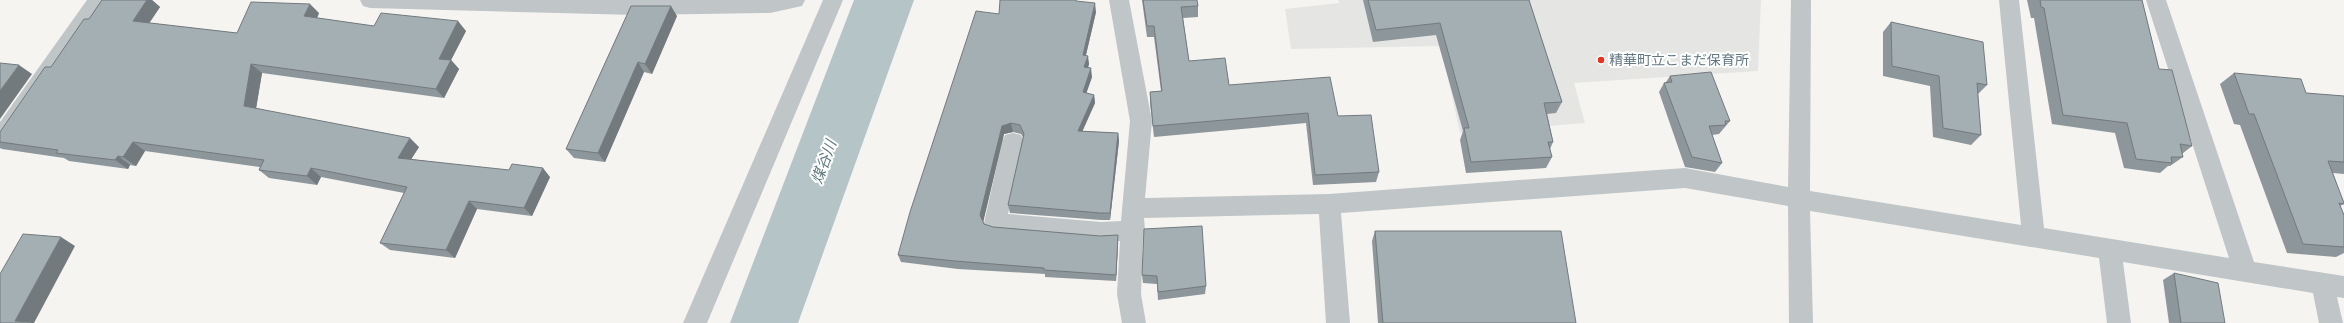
<svg xmlns="http://www.w3.org/2000/svg" width="2344" height="323" viewBox="0 0 2344 323" font-family="Cabin,'Noto Sans JP',sans-serif">
  <style>
    .built { fill: #e5e6e4 }
    .lines { fill: none; stroke-linecap: round; stroke-linejoin: round }
    .river { fill: #b5c4c7; fill-rule: evenodd }
    .minor { fill: #c0c5c7; fill-rule: evenodd }
    .wall { fill: #8d969a }
    .shaded-wall { fill: #737a7d }
    .building { fill: #a4afb3; stroke: #737a7d }
    .poi-dot { fill: #e7321f; stroke: #fff; stroke-width: 1.5 }
    .labels { text-anchor: middle; stroke-width: 4; stroke-linejoin: round; paint-order: stroke }
    .poi-label { font-size: 14px; fill: #637983; stroke: #fff; text-anchor: start }
    .water-label { font-size: 15px; font-style: italic; fill: #5f7b80; stroke: #fff }
  </style>
  <rect width="100%" height="100%" fill="#f5f4f1"/>
  <!-- built -->
  <path class="built" d="M 1338,0 L 1761,0 L 1758,71 L 1574,83 L 1585,123 L 1460,133 L 1441,46 L 1291,49 L 1285,9 L 1339,3 Z"/>
  <g class="lines">
    <!-- river -->
    <path class="river" d="M 854,0 L 914,0 L 798,323 L 730,323 Z"/>
    <!-- minor -->
    <g class="minor">
      <path d="M 87,0 L 108,0 L 8,146 L 0,148 L 0,122 Z"/>
      <path d="M 360,0 L 805,0 L 802,6 L 770,13 L 636,15 L 370,8 L 363,6 Z"/>
      <path d="M 823,0 L 843,0 L 707,323 L 683,323 Z"/>
      <path d="M 1109,0 L 1129,0 L 1152,121 L 1145,198 L 1329,194 L 1685,168 L 1788,187 L 1791,0 L 1811,0 L 1810,191 L 2021,225 L 1999,0 L 2019,0 L 2044,228 L 2229,258 L 2146,0 L 2166,0 L 2254,262 L 2344,276 L 2344,298 L 2337,297 L 2343,323 L 2319,323 L 2313,293 L 2123,262 L 2131,323 L 2107,323 L 2099,258 L 1810,211 L 1813,323 L 1789,323 L 1788,206 L 1685,188 L 1341,213 L 1350,323 L 1326,323 L 1319,214 L 1144,218 L 1145,230 L 1143,235 L 1141,294 L 1146,323 L 1122,323 L 1117,294 L 1120,241 L 1101,242 L 995,233 L 987,230 L 984,223 L 1002,142 L 1005,135 L 1013,133 L 1021,135 L 1024,142 L 1008,214 L 1101,222 L 1121,221 L 1130,121 Z"/>
    </g>
  </g>
  <!-- wall -->
  <g class="wall">
    <path d="M 102,0 L 152,0 L 160,7 L 149,23 L 237,33 L 319,13 L 317,18 L 374,26 L 466,31 L 451,60 L 459,69 L 444,98 L 262,73 L 256,108 L 419,147 L 411,159 L 550,177 L 532,216 L 477,209 L 455,258 L 390,250 L 380,243 L 404,193 L 321,177 L 317,185 L 269,178 L 259,170 L 260,167 L 145,151 L 136,166 L 130,165 L 128,169 L 69,161 L 64,158 L 2,149 L 0,148 L 0,132 L 89,19 Z"/>
    <path d="M 1142,0 L 1197,0 L 1198,6 L 1198,17 L 1183,18 L 1189,61 L 1229,85 L 1338,116 L 1379,172 L 1376,182 L 1313,185 L 1306,123 L 1154,137 L 1150,103 L 1150,92 L 1161,91 L 1154,37 L 1147,37 Z"/>
    <path d="M 1363,0 L 1529,0 L 1562,102 L 1556,113 L 1547,114 L 1553,142 L 1550,149 L 1552,157 L 1546,168 L 1466,173 L 1460,140 L 1463,131 L 1436,35 L 1373,42 Z"/>
    <path d="M 2027,0 L 2142,0 L 2159,69 L 2192,146 L 2182,154 L 2183,157 L 2170,166 L 2168,166 L 2160,173 L 2124,168 L 2115,133 L 2052,124 L 2034,18 L 2031,18 Z"/>
    <path d="M 1077,1 L 1096,12 L 1086,55 L 1089,64 L 1088,68 L 1092,77 L 1086,93 L 1094,95 L 1095,103 L 1082,131 L 1118,133 L 1119,141 L 1110,220 L 1101,220 L 1010,213 L 1008,205 L 1023,137 L 1021,134 L 1013,132 L 1004,134 L 983,221 L 984,224 L 993,227 L 1100,236 L 1118,235 L 1118,243 L 1116,281 L 1045,277 L 1045,274 L 958,269 L 901,262 L 898,255 Z"/>
    <path d="M 631,6 L 677,16 L 652,74 L 644,72 L 605,162 L 574,158 L 566,149 Z"/>
    <path d="M 1891,22 L 1987,85 L 1978,94 L 1981,135 L 1971,145 L 1933,137 L 1930,86 L 1883,76 L 1883,32 Z"/>
    <path d="M 2234,73 L 2306,93 L 2344,96 L 2344,174 L 2333,173 L 2344,204 L 2340,206 L 2344,215 L 2344,253 L 2336,257 L 2287,253 L 2240,125 L 2234,124 L 2220,84 Z"/>
    <path d="M 1670,76 L 1730,121 L 1719,134 L 1712,135 L 1722,163 L 1715,172 L 1685,167 L 1659,92 L 1664,83 L 1666,82 Z"/>
    <path d="M 1144,229 L 1206,286 L 1205,294 L 1158,300 L 1157,284 L 1143,283 L 1142,275 Z"/>
    <path d="M 1375,231 L 1576,323 L 1378,323 L 1372,241 Z"/>
    <path d="M 2174,273 L 2225,323 L 2169,323 L 2163,280 Z"/>
  </g>
  <!-- shaded-wall -->
  <g class="shaded-wall">
    <path d="M 147,0 L 152,0 L 160,7 L 144,31 L 133,21 Z"/>
    <path d="M 1095,3 L 1096,12 L 1084,63 L 1083,55 Z"/>
    <path d="M 310,4 L 319,13 L 314,25 L 304,16 Z"/>
    <path d="M 671,6 L 677,16 L 652,74 L 645,64 Z"/>
    <path d="M 458,21 L 466,31 L 451,60 L 459,69 L 444,98 L 436,89 L 439,59 Z"/>
    <path d="M 1088,56 L 1089,64 L 1085,76 L 1084,67 Z"/>
    <path d="M 638,62 L 644,72 L 605,162 L 598,153 Z"/>
    <path d="M 251,64 L 262,73 L 255,115 L 244,106 Z"/>
    <path d="M 19,65 L 32,74 L 0,119 L 0,91 Z"/>
    <path d="M 1091,68 L 1092,77 L 1084,100 L 1083,92 Z"/>
    <path d="M 1094,95 L 1095,103 L 1079,139 L 1078,131 Z"/>
    <path d="M 1011,123 L 1013,132 L 1004,134 L 983,223 L 980,215 L 1002,126 Z"/>
    <path d="M 1118,133 L 1119,141 L 1110,220 L 1110,213 Z"/>
    <path d="M 410,138 L 419,147 L 407,166 L 398,158 Z"/>
    <path d="M 133,142 L 145,151 L 136,166 L 123,157 Z"/>
    <path d="M 118,156 L 130,165 L 128,169 L 115,160 Z"/>
    <path d="M 311,168 L 321,177 L 317,185 L 307,176 Z"/>
    <path d="M 543,168 L 550,177 L 532,216 L 524,208 Z"/>
    <path d="M 469,201 L 477,209 L 455,258 L 446,250 Z"/>
    <path d="M 1118,235 L 1118,243 L 1116,281 L 1116,275 Z"/>
    <path d="M 61,237 L 75,246 L 34,323 L 19,323 L 15,321 Z"/>
  </g>
  <!-- building -->
  <g class="building">
    <path d="M 102,0 L 147,0 L 133,21 L 237,33 L 251,2 L 310,4 L 304,16 L 374,26 L 381,13 L 458,21 L 439,59 L 451,60 L 436,89 L 251,64 L 244,106 L 410,138 L 398,158 L 509,170 L 512,164 L 543,168 L 524,208 L 469,201 L 446,250 L 380,243 L 407,187 L 311,168 L 307,176 L 259,170 L 264,160 L 133,142 L 123,157 L 118,156 L 115,160 L 56,153 L 58,150 L 0,142 L 0,132 L 45,67 L 51,67 L 84,19 L 89,19 Z"/>
    <path d="M 1000,0 L 1076,0 L 1076,1 L 1095,3 L 1083,55 L 1088,56 L 1084,67 L 1091,68 L 1083,92 L 1094,95 L 1078,131 L 1118,133 L 1110,213 L 1100,213 L 1008,205 L 1024,134 L 1020,125 L 1011,123 L 1002,126 L 980,215 L 984,224 L 993,227 L 1100,236 L 1118,235 L 1116,275 L 1044,270 L 1044,268 L 955,261 L 898,255 L 910,212 L 976,11 L 999,14 Z"/>
    <path d="M 1143,0 L 1197,0 L 1198,6 L 1181,7 L 1189,61 L 1225,58 L 1229,85 L 1330,77 L 1338,116 L 1371,115 L 1379,172 L 1315,175 L 1308,113 L 1153,126 L 1150,92 L 1162,91 L 1154,26 L 1147,26 Z"/>
    <path d="M 1368,0 L 1529,0 L 1562,102 L 1544,103 L 1553,142 L 1548,142 L 1552,157 L 1471,162 L 1464,128 L 1469,128 L 1440,23 L 1376,30 Z"/>
    <path d="M 2040,0 L 2142,0 L 2159,69 L 2172,70 L 2192,146 L 2180,144 L 2183,157 L 2171,157 L 2172,163 L 2136,159 L 2127,123 L 2063,115 L 2044,8 L 2041,7 Z"/>
    <path d="M 631,6 L 671,6 L 645,64 L 638,62 L 598,153 L 566,149 Z"/>
    <path d="M 1891,22 L 1983,42 L 1987,85 L 1977,83 L 1981,135 L 1943,128 L 1939,76 L 1892,66 Z"/>
    <path d="M 0,63 L 19,65 L 0,91 Z"/>
    <path d="M 1711,72 L 1730,121 L 1725,121 L 1726,125 L 1709,126 L 1722,163 L 1692,157 L 1664,83 L 1672,82 L 1670,76 Z"/>
    <path d="M 2234,73 L 2301,79 L 2306,93 L 2344,96 L 2344,162 L 2328,161 L 2344,203 L 2344,204 L 2339,203 L 2344,215 L 2344,247 L 2303,244 L 2254,114 L 2249,114 Z"/>
    <path d="M 1202,226 L 1206,286 L 1158,292 L 1157,276 L 1142,275 L 1144,229 Z"/>
    <path d="M 1375,231 L 1561,231 L 1576,323 L 1383,323 Z"/>
    <path d="M 23,234 L 61,237 L 15,321 L 31,322 L 31,323 L 0,323 L 0,274 Z"/>
    <path d="M 2174,273 L 2218,283 L 2225,323 L 2181,323 Z"/>
  </g>
  <!-- markers -->
  <circle class="poi-dot" cx="1601" cy="60" r="4"/>
  <g class="labels">
    <!-- poi labels -->
    <g class="poi-label">
      <text x="1609" y="65">精華町立こまだ保育所</text>
    </g>
    <!-- water labels -->
    <g class="water-label">
      <text transform="translate(824 162) rotate(-70)" y="5">煤谷川</text>
    </g>
  </g>
</svg>
